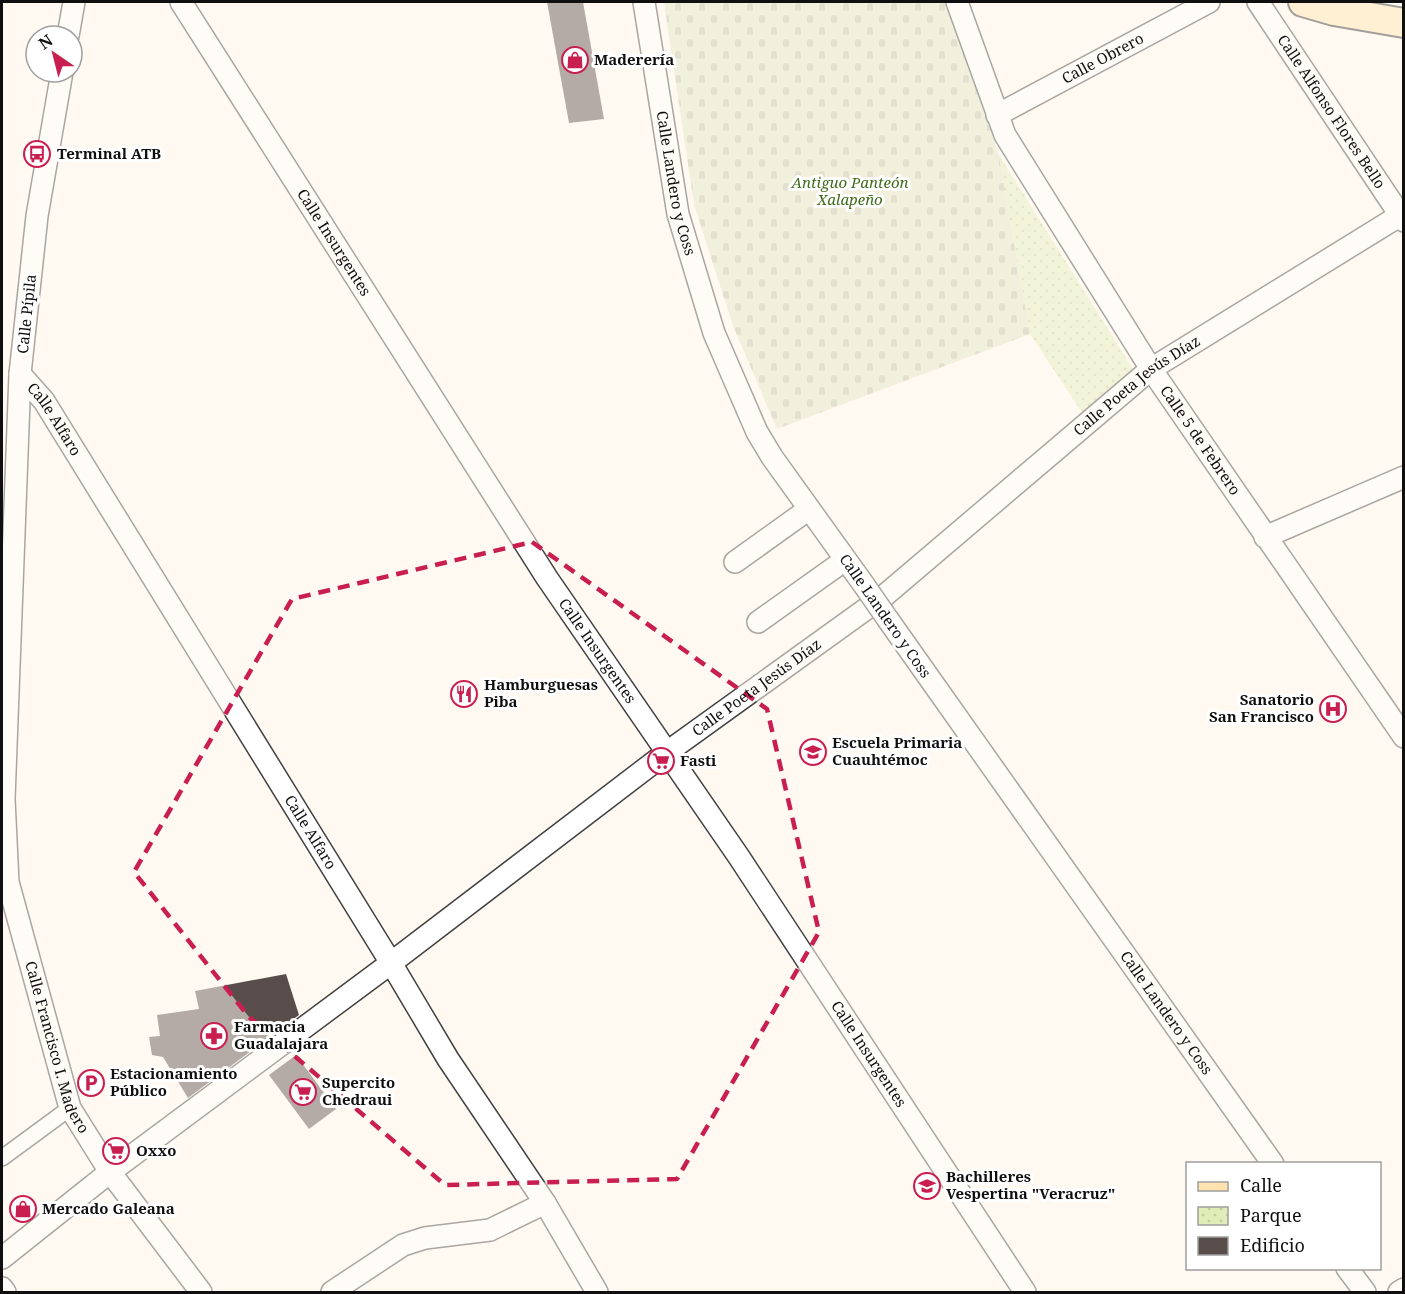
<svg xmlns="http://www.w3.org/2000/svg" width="1405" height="1294" viewBox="0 0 1405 1294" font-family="'Noto Serif',serif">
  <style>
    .cemetery { fill: url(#cemetery-stones) }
    .park { fill: url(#park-dots) }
    .building { fill: #594d4b }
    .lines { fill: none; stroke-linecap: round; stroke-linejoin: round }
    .pedestrian-casing { stroke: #424242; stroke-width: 18 }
    .minor-casing { stroke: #424242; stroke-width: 24 }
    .secondary-casing { stroke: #313131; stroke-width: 32 }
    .pedestrian { stroke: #fff; stroke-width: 15 }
    .minor { stroke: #fff; stroke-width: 21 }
    .secondary { stroke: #ffe2ad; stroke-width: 28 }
    .minor-bridge-casing { stroke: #424242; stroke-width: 24; stroke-linecap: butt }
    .minor-bridge { stroke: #fff; stroke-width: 21 }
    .marked { fill: none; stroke: #c91e50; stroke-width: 4.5; stroke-dasharray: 12 8; stroke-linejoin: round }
    .labels { text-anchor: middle; stroke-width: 6; stroke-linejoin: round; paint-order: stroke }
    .street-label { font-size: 15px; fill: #0f0f0f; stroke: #fff }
    .poi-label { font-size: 15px; font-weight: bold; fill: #0f0f0f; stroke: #fff; text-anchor: start }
    .park-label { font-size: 15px; font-style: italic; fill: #406c1b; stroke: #fff }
  </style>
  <defs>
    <pattern id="cemetery-stones" width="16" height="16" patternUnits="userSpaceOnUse" patternTransform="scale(1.5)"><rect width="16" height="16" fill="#e1e4c0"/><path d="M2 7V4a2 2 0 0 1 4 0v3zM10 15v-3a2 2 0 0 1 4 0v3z" fill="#c0c2a4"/></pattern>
    <pattern id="park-dots" width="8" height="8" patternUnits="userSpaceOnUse" patternTransform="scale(1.5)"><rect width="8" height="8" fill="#e0edb8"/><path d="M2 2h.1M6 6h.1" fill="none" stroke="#bfca9d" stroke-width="1.8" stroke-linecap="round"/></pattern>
  </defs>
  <rect width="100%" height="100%" fill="#fff9f2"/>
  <!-- cemetery -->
  <path class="cemetery" d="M 664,2 L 946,2 L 999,155 L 1030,334 L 777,429 L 733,326 L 694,205 Z"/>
  <!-- park -->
  <path class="park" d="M 999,155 L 1136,374 L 1083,414 L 1030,334 Z"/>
  <!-- building -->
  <g class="building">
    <path d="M 547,2 L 583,2 L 604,119 L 569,123 Z"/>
    <path d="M 286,974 L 299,1015 L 188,1098 L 163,1057 L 152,1055 L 149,1037 L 160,1036 L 157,1015 L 199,1009 L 195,991 Z"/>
    <path d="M 296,1055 L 336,1109 L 309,1129 L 269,1075 Z"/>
  </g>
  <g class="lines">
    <defs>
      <path id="pedestrian" d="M 2,1158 L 70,1108"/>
      <g id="minor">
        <path id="s1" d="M 181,2 L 547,578 L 739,857 L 1025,1292"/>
        <path id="s2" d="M 644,2 L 678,214 L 714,333 L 757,432 L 772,457 L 864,585"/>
        <path id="s3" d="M 957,2 L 1005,135 L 1151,369 L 1404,737"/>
        <path id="s4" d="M 1258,2 L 1404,221"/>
        <path d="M 68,36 L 74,2"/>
        <path id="s5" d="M 62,72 L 37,216 L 20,374 L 4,799 L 8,882 L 70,1108 L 110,1172 L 201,1292"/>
        <path id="s6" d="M 997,115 L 1209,2"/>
        <path id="s7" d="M 20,374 L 44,401 L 391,963 L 448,1059 L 545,1203 L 597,1292"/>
        <path d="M 1265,537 L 1404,477"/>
        <path d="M 735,562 L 809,509"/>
        <path id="s8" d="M 889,621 L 1273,1164"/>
        <path d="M 758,622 L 845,560"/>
        <path id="s9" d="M 2,1258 L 110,1172 L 391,963 L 666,753 L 884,596 L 1151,369 L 1404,213"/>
        <path d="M 1347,1268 L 1365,1292"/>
        <path d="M 2,1288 L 5,1292"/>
        <path d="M 332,1292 L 403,1245 L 425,1238 L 490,1230 L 545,1203"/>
        <path d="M 1399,1292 L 1404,1289"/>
      </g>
      <path id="secondary" d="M 1303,2 L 1334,11 L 1404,23"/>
    </defs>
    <!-- pedestrian casing -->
    <use href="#pedestrian" class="pedestrian-casing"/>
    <!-- minor casing -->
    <use href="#minor" class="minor-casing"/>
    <!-- secondary casing -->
    <use href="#secondary" class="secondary-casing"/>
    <!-- pedestrian -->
    <use href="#pedestrian" class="pedestrian"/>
    <!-- minor -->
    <use href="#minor" class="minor"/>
    <!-- secondary -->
    <use href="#secondary" class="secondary"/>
    <defs>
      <path id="minor-bridge" d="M 864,585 L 889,621"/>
    </defs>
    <!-- minor-bridge casing -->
    <use href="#minor-bridge" class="minor-bridge-casing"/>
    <!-- minor-bridge -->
    <use href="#minor-bridge" class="minor-bridge"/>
  </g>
  <!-- marked area -->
  <path d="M0 0H1405V1294H0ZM 532,542 L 767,709 L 819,932 L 677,1179 L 445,1185 L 249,1017 L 134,872 L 292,599 Z" fill="#fff9f2" fill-opacity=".55" fill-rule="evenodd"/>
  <path class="marked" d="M 532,542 L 767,709 L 819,932 L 677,1179 L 445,1185 L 249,1017 L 134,872 L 292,599 Z"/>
  <!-- icons -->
  <defs>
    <symbol id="shop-ring" viewBox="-11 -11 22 22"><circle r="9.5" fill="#fff" stroke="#c91e50" stroke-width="1.5"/><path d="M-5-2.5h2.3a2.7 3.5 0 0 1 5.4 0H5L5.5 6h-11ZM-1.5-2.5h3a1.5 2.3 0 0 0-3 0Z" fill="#c91e50"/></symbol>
    <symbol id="bus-ring" viewBox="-11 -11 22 22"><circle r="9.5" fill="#fff" stroke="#c91e50" stroke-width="1.5"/><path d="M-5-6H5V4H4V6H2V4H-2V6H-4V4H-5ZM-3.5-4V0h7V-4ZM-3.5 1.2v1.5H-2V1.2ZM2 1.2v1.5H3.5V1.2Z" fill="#c91e50"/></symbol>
    <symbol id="restaurant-ring" viewBox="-11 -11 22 22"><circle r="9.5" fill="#fff" stroke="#c91e50" stroke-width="1.5"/><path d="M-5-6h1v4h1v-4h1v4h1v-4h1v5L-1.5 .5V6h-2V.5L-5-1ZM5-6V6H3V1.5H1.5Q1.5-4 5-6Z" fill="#c91e50"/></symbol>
    <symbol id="hospital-ring" viewBox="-11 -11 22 22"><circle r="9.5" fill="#fff" stroke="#c91e50" stroke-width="1.5"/><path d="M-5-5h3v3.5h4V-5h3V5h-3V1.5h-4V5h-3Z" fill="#c91e50"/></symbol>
    <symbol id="school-ring" viewBox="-11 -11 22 22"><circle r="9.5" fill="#fff" stroke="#c91e50" stroke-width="1.5"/><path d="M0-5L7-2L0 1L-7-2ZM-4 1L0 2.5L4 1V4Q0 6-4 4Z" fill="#c91e50"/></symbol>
    <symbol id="supermarket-ring" viewBox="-11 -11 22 22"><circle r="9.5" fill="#fff" stroke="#c91e50" stroke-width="1.5"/><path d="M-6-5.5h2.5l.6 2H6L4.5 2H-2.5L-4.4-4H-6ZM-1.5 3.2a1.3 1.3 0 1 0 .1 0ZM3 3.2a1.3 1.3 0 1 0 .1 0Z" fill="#c91e50"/></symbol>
    <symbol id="pharmacy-ring" viewBox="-11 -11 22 22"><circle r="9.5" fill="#fff" stroke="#c91e50" stroke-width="1.5"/><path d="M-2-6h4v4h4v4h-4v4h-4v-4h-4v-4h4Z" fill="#c91e50"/></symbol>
    <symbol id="parking-ring" viewBox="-11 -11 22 22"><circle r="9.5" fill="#fff" stroke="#c91e50" stroke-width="1.5"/><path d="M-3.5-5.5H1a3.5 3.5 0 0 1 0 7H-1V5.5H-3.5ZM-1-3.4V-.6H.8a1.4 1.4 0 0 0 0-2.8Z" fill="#c91e50"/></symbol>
  </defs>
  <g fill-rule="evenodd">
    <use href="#shop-ring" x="560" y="45" width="30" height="30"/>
    <use href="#bus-ring" x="22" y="139" width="30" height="30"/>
    <use href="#restaurant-ring" x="449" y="679" width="30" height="30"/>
    <use href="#hospital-ring" x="1318" y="694" width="30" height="30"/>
    <use href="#school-ring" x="798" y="737" width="30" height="30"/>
    <use href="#supermarket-ring" x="646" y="746" width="30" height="30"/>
    <use href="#pharmacy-ring" x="199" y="1021" width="30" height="30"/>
    <use href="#parking-ring" x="76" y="1068" width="30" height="30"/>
    <use href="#supermarket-ring" x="288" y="1077" width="30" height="30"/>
    <use href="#supermarket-ring" x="101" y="1136" width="30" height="30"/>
    <use href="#school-ring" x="912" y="1171" width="30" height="30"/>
    <use href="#shop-ring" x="8" y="1194" width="30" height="30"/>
  </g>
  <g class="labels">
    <!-- street labels -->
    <g class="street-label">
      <text dy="5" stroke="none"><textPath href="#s6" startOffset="120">Calle Obrero</textPath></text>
      <text dy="5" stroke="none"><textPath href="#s4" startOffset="132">Calle Alfonso Flores Bello</textPath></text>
      <text dy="5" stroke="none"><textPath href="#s2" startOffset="184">Calle Landero y Coss</textPath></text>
      <text dy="5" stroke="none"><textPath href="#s1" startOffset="285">Calle Insurgentes</textPath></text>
      <text transform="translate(27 314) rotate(-84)" y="5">Calle Pípila</text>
      <text dy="5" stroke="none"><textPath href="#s9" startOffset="1432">Calle Poeta Jesús Díaz</textPath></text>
      <text dy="5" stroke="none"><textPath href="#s7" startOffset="57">Calle Alfaro</textPath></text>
      <text dy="5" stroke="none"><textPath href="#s3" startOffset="504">Calle 5 de Febrero</textPath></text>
      <text transform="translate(885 616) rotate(55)" y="5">Calle Landero y Coss</text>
      <text dy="5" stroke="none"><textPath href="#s1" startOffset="771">Calle Insurgentes</textPath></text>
      <text dy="5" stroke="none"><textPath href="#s9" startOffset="946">Calle Poeta Jesús Díaz</textPath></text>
      <text dy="5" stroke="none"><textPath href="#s7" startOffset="543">Calle Alfaro</textPath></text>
      <text dy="5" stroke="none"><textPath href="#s8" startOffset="480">Calle Landero y Coss</textPath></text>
      <text dy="5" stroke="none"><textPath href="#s5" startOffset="986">Calle Francisco I. Madero</textPath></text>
      <text dy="5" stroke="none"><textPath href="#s1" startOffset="1257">Calle Insurgentes</textPath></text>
    </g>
    <!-- poi labels -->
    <g class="poi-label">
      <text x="594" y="65">Maderería</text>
      <text x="57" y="159">Terminal ATB</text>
      <text x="484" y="690">Hamburguesas<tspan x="484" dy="17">Piba</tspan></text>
      <text x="1314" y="705" text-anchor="end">Sanatorio<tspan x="1314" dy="17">San Francisco</tspan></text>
      <text x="832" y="748">Escuela Primaria<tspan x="832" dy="17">Cuauhtémoc</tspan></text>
      <text x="680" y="766">Fasti</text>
      <text x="234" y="1032">Farmacia<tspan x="234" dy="17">Guadalajara</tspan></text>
      <text x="110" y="1079">Estacionamiento<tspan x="110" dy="17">Público</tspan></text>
      <text x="322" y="1088">Supercito<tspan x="322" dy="17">Chedraui</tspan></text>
      <text x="136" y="1156">Oxxo</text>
      <text x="946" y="1182">Bachilleres<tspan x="946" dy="17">Vespertina "Veracruz"</tspan></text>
      <text x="42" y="1214">Mercado Galeana</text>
    </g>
    <!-- park labels -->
    <g class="park-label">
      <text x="850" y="188">Antiguo Panteón<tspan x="850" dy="17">Xalapeño</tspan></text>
    </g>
  </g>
  <!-- border -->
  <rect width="1405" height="1294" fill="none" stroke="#0f0f0f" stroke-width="6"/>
  <!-- legend -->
  <rect x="1186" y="1162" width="195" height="108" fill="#ffffff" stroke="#9f9f9f" stroke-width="1.5"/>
  <rect x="1198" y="1182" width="30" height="9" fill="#ffe2ad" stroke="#9f9f9f" stroke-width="1.5"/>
  <text x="1240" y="1192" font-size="18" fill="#0f0f0f">Calle</text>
  <rect x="1198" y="1207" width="30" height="18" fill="url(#park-dots)" stroke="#9f9f9f" stroke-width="1.5"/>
  <text x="1240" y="1222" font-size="18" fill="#0f0f0f">Parque</text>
  <rect x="1198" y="1237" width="30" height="18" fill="#594d4b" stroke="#9f9f9f" stroke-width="1.5"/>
  <text x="1240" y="1252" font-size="18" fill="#0f0f0f">Edificio</text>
  <!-- north arrow -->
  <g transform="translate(54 54) rotate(325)"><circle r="28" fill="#ffffff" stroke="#9f9f9f" stroke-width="1.5"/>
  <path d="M0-4.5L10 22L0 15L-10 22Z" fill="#c91e50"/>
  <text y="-9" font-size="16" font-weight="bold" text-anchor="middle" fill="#0f0f0f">N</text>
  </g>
</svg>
